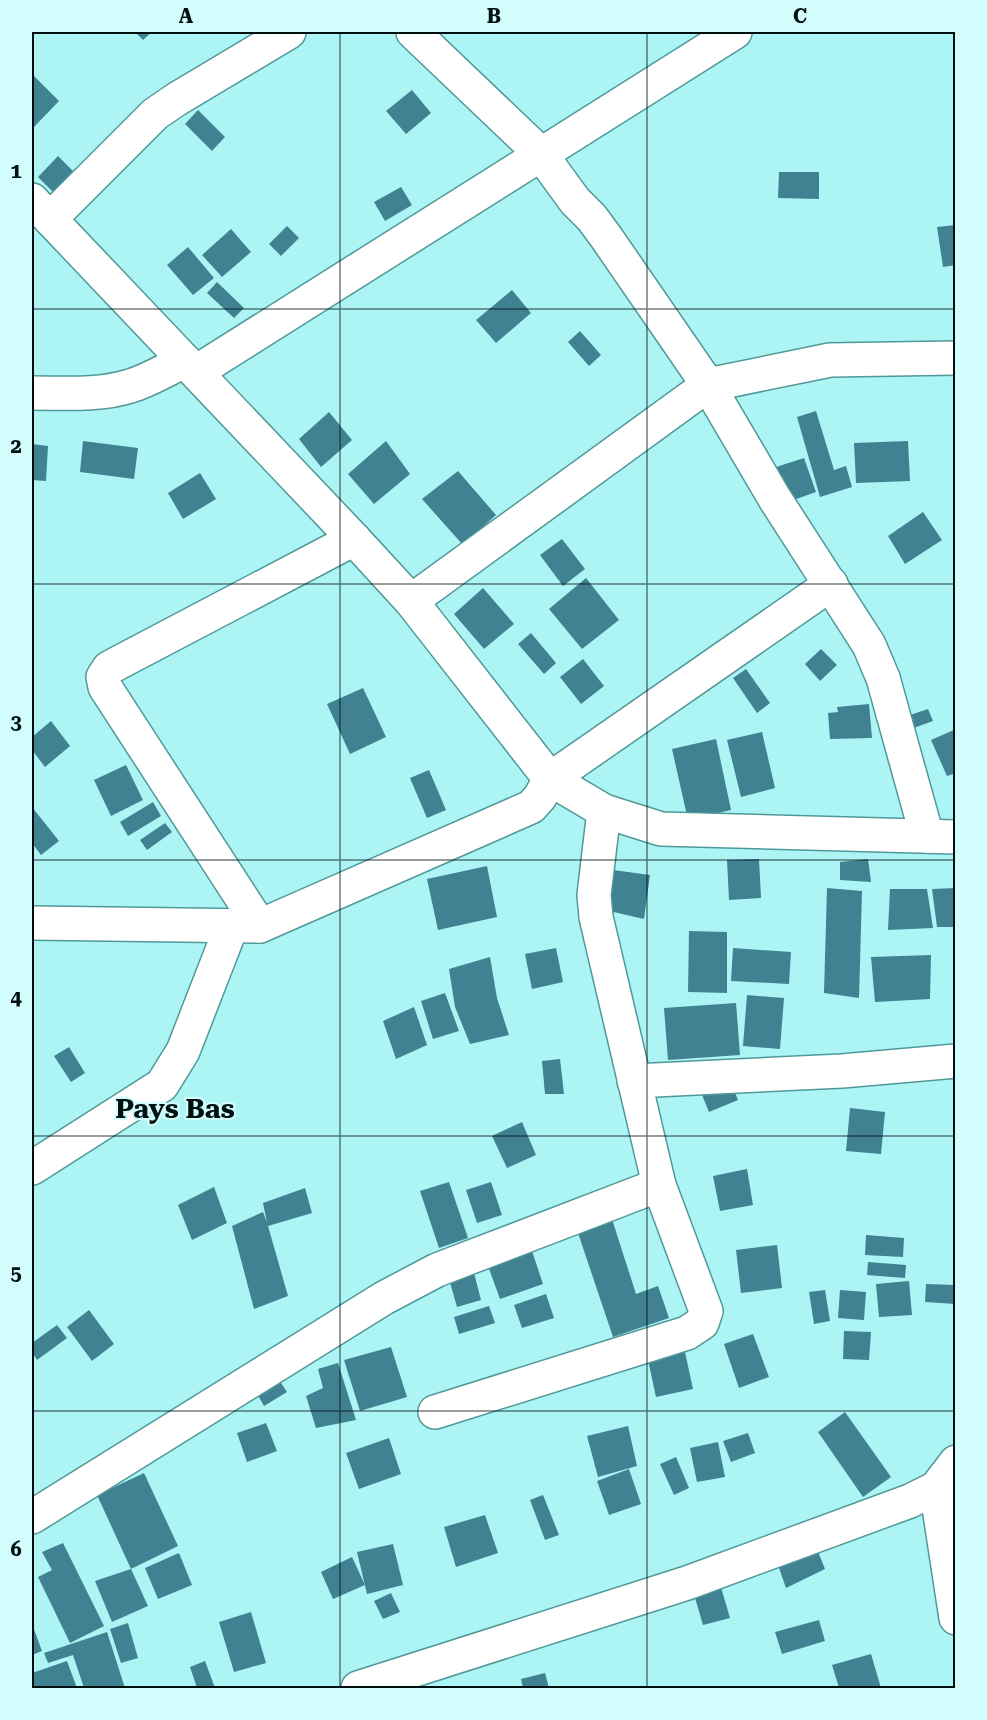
<svg xmlns="http://www.w3.org/2000/svg" width="987" height="1720" viewBox="0 0 987 1720" font-family="'Roboto Serif',serif">
  <style>
    .building { fill: #408192 }
    .lines { fill: none; stroke-linecap: round; stroke-linejoin: round }
    .minor-casing { stroke: #519899; stroke-width: 36 }
    .minor { stroke: #fff; stroke-width: 33 }
    .grid { fill: none; stroke: #001011; stroke-width: 1.5; stroke-opacity: 0.55 }
    .labels { text-anchor: middle; stroke-width: 4.5; stroke-linejoin: round; paint-order: stroke }
    .district-label { font-size: 27px; font-weight: bold; fill: #001011; stroke: #d3fcfc }
    .neatline { fill: none; stroke: #001011; stroke-width: 2 }
    .grid-label { font-size: 20px; text-anchor: middle; font-weight: bold; fill: #001011 }
  </style>
  <rect width="100%" height="100%" fill="#adf5f5"/>
  <!-- building -->
  <g class="building">
    <path d="M 135,32 L 152,32 L 143,40 Z"/>
    <path d="M 32,74 L 59,101 L 33,128 L 32,126 Z"/>
    <path d="M 412,90 L 431,113 L 406,134 L 386,111 Z"/>
    <path d="M 198,110 L 225,137 L 212,151 L 185,124 Z"/>
    <path d="M 58,156 L 73,171 L 53,192 L 38,177 Z"/>
    <path d="M 779,172 L 819,172 L 819,199 L 778,198 Z"/>
    <path d="M 401,187 L 412,205 L 385,221 L 374,202 Z"/>
    <path d="M 956,225 L 956,265 L 943,267 L 937,227 Z"/>
    <path d="M 287,226 L 299,238 L 281,256 L 269,244 Z"/>
    <path d="M 231,229 L 251,252 L 222,277 L 202,255 Z"/>
    <path d="M 188,247 L 214,278 L 193,295 L 167,265 Z"/>
    <path d="M 217,282 L 244,308 L 234,318 L 207,293 Z"/>
    <path d="M 512,290 L 531,313 L 496,343 L 476,320 Z"/>
    <path d="M 580,331 L 601,355 L 589,366 L 568,342 Z"/>
    <path d="M 816,411 L 834,470 L 846,466 L 852,487 L 820,497 L 797,417 Z"/>
    <path d="M 329,412 L 352,440 L 321,467 L 299,439 Z"/>
    <path d="M 83,441 L 138,448 L 134,479 L 80,472 Z"/>
    <path d="M 386,441 L 410,474 L 374,504 L 348,474 Z"/>
    <path d="M 908,441 L 910,481 L 856,483 L 854,443 Z"/>
    <path d="M 32,444 L 48,446 L 46,481 L 32,480 Z"/>
    <path d="M 804,458 L 816,492 L 785,503 L 773,468 Z"/>
    <path d="M 458,471 L 496,515 L 463,545 L 422,499 Z"/>
    <path d="M 200,473 L 216,499 L 183,519 L 168,493 Z"/>
    <path d="M 923,512 L 942,540 L 905,564 L 888,536 Z"/>
    <path d="M 562,539 L 585,569 L 563,586 L 540,555 Z"/>
    <path d="M 586,578 L 619,620 L 582,649 L 549,609 Z"/>
    <path d="M 483,588 L 514,624 L 484,649 L 454,614 Z"/>
    <path d="M 531,633 L 556,663 L 544,674 L 518,644 Z"/>
    <path d="M 821,649 L 837,665 L 820,681 L 805,664 Z"/>
    <path d="M 583,659 L 604,686 L 581,704 L 560,677 Z"/>
    <path d="M 746,669 L 770,703 L 757,713 L 733,678 Z"/>
    <path d="M 363,688 L 386,737 L 350,754 L 327,704 Z"/>
    <path d="M 869,704 L 872,738 L 830,739 L 828,713 L 838,712 L 837,707 Z"/>
    <path d="M 928,709 L 933,721 L 908,730 L 904,717 Z"/>
    <path d="M 51,721 L 70,746 L 45,767 L 32,750 L 32,737 Z"/>
    <path d="M 956,729 L 956,773 L 947,776 L 931,740 Z"/>
    <path d="M 762,732 L 775,788 L 741,797 L 727,740 Z"/>
    <path d="M 716,739 L 731,810 L 688,820 L 672,749 Z"/>
    <path d="M 126,765 L 143,800 L 111,816 L 94,780 Z"/>
    <path d="M 429,770 L 446,810 L 427,818 L 410,778 Z"/>
    <path d="M 153,802 L 161,816 L 128,836 L 120,822 Z"/>
    <path d="M 32,807 L 59,841 L 41,855 L 32,843 Z"/>
    <path d="M 165,823 L 172,832 L 147,850 L 140,840 Z"/>
    <path d="M 759,859 L 761,898 L 729,900 L 727,860 Z"/>
    <path d="M 868,859 L 871,882 L 840,880 L 840,862 Z"/>
    <path d="M 487,866 L 497,917 L 438,930 L 427,879 Z"/>
    <path d="M 613,870 L 650,875 L 644,919 L 605,910 Z"/>
    <path d="M 827,888 L 862,891 L 859,998 L 824,993 Z"/>
    <path d="M 956,888 L 956,927 L 937,927 L 932,889 Z"/>
    <path d="M 890,889 L 927,889 L 933,928 L 888,930 Z"/>
    <path d="M 689,931 L 727,932 L 727,993 L 688,992 Z"/>
    <path d="M 556,948 L 563,982 L 532,989 L 525,954 Z"/>
    <path d="M 733,948 L 791,952 L 789,984 L 731,981 Z"/>
    <path d="M 931,955 L 930,999 L 875,1002 L 871,957 Z"/>
    <path d="M 490,957 L 497,998 L 509,1035 L 470,1044 L 455,1007 L 449,969 Z"/>
    <path d="M 445,993 L 459,1031 L 433,1039 L 421,1001 Z"/>
    <path d="M 747,995 L 784,998 L 780,1049 L 743,1046 Z"/>
    <path d="M 736,1003 L 740,1055 L 668,1060 L 664,1008 Z"/>
    <path d="M 414,1007 L 427,1045 L 396,1059 L 383,1021 Z"/>
    <path d="M 69,1047 L 85,1073 L 71,1082 L 54,1056 Z"/>
    <path d="M 560,1059 L 564,1094 L 545,1094 L 542,1061 Z"/>
    <path d="M 731,1083 L 738,1100 L 709,1112 L 702,1095 Z"/>
    <path d="M 850,1108 L 885,1112 L 881,1154 L 846,1151 Z"/>
    <path d="M 522,1122 L 536,1155 L 507,1168 L 492,1136 Z"/>
    <path d="M 747,1169 L 753,1205 L 720,1211 L 713,1176 Z"/>
    <path d="M 449,1182 L 468,1238 L 439,1248 L 420,1191 Z"/>
    <path d="M 491,1182 L 502,1215 L 477,1223 L 466,1190 Z"/>
    <path d="M 214,1187 L 227,1223 L 192,1240 L 178,1205 Z"/>
    <path d="M 305,1188 L 312,1213 L 268,1226 L 288,1296 L 254,1309 L 232,1226 L 263,1212 L 267,1223 L 263,1203 Z"/>
    <path d="M 611,1216 L 636,1294 L 658,1286 L 669,1318 L 613,1337 L 576,1227 Z"/>
    <path d="M 866,1235 L 904,1238 L 903,1257 L 865,1255 Z"/>
    <path d="M 777,1245 L 782,1288 L 741,1293 L 736,1250 Z"/>
    <path d="M 532,1251 L 543,1284 L 500,1299 L 488,1266 Z"/>
    <path d="M 868,1262 L 906,1265 L 905,1278 L 867,1275 Z"/>
    <path d="M 474,1273 L 481,1300 L 457,1307 L 449,1279 Z"/>
    <path d="M 909,1281 L 912,1315 L 879,1317 L 876,1284 Z"/>
    <path d="M 926,1284 L 956,1285 L 956,1304 L 925,1302 Z"/>
    <path d="M 825,1290 L 830,1321 L 814,1324 L 809,1292 Z"/>
    <path d="M 840,1290 L 866,1292 L 864,1320 L 838,1318 Z"/>
    <path d="M 546,1294 L 554,1318 L 522,1328 L 514,1305 Z"/>
    <path d="M 489,1306 L 495,1323 L 459,1334 L 454,1317 Z"/>
    <path d="M 89,1310 L 114,1344 L 92,1361 L 67,1327 Z"/>
    <path d="M 57,1325 L 67,1338 L 37,1360 L 32,1352 L 32,1343 Z"/>
    <path d="M 844,1331 L 871,1332 L 869,1360 L 843,1359 Z"/>
    <path d="M 753,1334 L 769,1377 L 739,1388 L 724,1344 Z"/>
    <path d="M 391,1347 L 407,1397 L 360,1411 L 344,1360 Z"/>
    <path d="M 685,1352 L 693,1389 L 656,1397 L 648,1360 Z"/>
    <path d="M 338,1363 L 356,1420 L 316,1428 L 306,1396 L 323,1388 L 318,1369 Z"/>
    <path d="M 277,1377 L 287,1392 L 264,1406 L 255,1390 Z"/>
    <path d="M 845,1412 L 891,1477 L 863,1497 L 818,1432 Z"/>
    <path d="M 266,1423 L 277,1451 L 247,1462 L 237,1433 Z"/>
    <path d="M 628,1426 L 637,1466 L 598,1477 L 587,1436 Z"/>
    <path d="M 748,1433 L 755,1453 L 731,1462 L 723,1441 Z"/>
    <path d="M 389,1438 L 401,1474 L 359,1489 L 346,1453 Z"/>
    <path d="M 718,1442 L 725,1477 L 697,1482 L 690,1448 Z"/>
    <path d="M 676,1457 L 689,1488 L 674,1495 L 660,1464 Z"/>
    <path d="M 629,1469 L 641,1504 L 609,1515 L 597,1481 Z"/>
    <path d="M 144,1473 L 178,1546 L 131,1569 L 97,1495 Z"/>
    <path d="M 543,1495 L 559,1535 L 545,1540 L 530,1500 Z"/>
    <path d="M 485,1515 L 498,1553 L 456,1567 L 444,1527 Z"/>
    <path d="M 63,1543 L 104,1626 L 70,1643 L 38,1577 L 52,1570 L 42,1552 Z"/>
    <path d="M 393,1544 L 403,1585 L 367,1594 L 357,1552 Z"/>
    <path d="M 815,1544 L 825,1569 L 786,1588 L 777,1562 Z"/>
    <path d="M 179,1553 L 192,1585 L 158,1599 L 145,1568 Z"/>
    <path d="M 352,1557 L 365,1585 L 333,1599 L 321,1572 Z"/>
    <path d="M 131,1569 L 148,1606 L 112,1622 L 95,1581 Z"/>
    <path d="M 720,1584 L 730,1618 L 703,1625 L 693,1591 Z"/>
    <path d="M 391,1593 L 400,1612 L 383,1619 L 374,1601 Z"/>
    <path d="M 251,1612 L 266,1663 L 234,1672 L 219,1622 Z"/>
    <path d="M 819,1620 L 825,1641 L 782,1654 L 775,1632 Z"/>
    <path d="M 128,1623 L 138,1658 L 121,1663 L 110,1629 Z"/>
    <path d="M 32,1624 L 42,1651 L 32,1655 Z"/>
    <path d="M 107,1632 L 125,1688 L 84,1688 L 73,1655 L 48,1663 L 44,1653 Z"/>
    <path d="M 871,1654 L 881,1688 L 839,1688 L 832,1665 Z"/>
    <path d="M 67,1661 L 77,1688 L 32,1688 L 32,1673 Z"/>
    <path d="M 205,1661 L 215,1688 L 197,1688 L 190,1667 Z"/>
    <path d="M 545,1673 L 549,1688 L 523,1688 L 521,1679 Z"/>
  </g>
  <g class="lines">
    <defs>
      <g id="minor">
        <path d="M 413,32 L 540,153 L 575,201 L 592,218 L 606,237 L 708,385 L 775,499 L 869,645 L 883,678 L 927,836"/>
        <path d="M 32,200 L 354,539 L 411,601 L 550,779 L 604,811 L 661,829 L 956,837"/>
        <path d="M 50,219 L 155,114 L 177,99 L 289,32"/>
        <path d="M 196,372 L 735,32"/>
        <path d="M 32,393 C 63,393 99,396 130,386 C 148,381 167,369 185,361"/>
        <path d="M 411,601 L 708,385 L 830,360 L 956,358"/>
        <path d="M 32,923 L 260,926 L 531,807 L 540,797 L 550,779 L 831,584"/>
        <path d="M 260,926 L 105,687 L 103,677 L 109,668 L 120,662 L 354,539"/>
        <path d="M 634,1081 L 842,1071 L 956,1061"/>
        <path d="M 32,1168 L 162,1085 L 183,1051 L 232,925"/>
        <path d="M 435,1412 L 687,1333 L 702,1323 L 706,1311 L 659,1185 L 596,917 L 594,895 L 604,811"/>
        <path d="M 936,1488 L 956,1618"/>
        <path d="M 32,1517 L 384,1298 L 437,1270 L 659,1185"/>
        <path d="M 358,1688 L 687,1583 L 910,1501 L 936,1488 L 956,1462"/>
      </g>
    </defs>
    <!-- minor casing -->
    <use href="#minor" class="minor-casing"/>
    <!-- minor -->
    <use href="#minor" class="minor"/>
  </g>
  <!-- grid -->
  <path class="grid" d="M 340,32 L 340,1688M 647,32 L 647,1688M 32,309 L 956,309M 32,584 L 956,584M 32,860 L 956,860M 32,1136 L 956,1136M 32,1411 L 956,1411"/>
  <g class="labels">
    <!-- district labels -->
    <g class="district-label">
      <text x="175" y="1118">Pays Bas</text>
    </g>
  </g>
  <!-- border -->
  <rect width="987" height="1720" fill="none" stroke="#d3fcfc" stroke-width="66"/>
  <rect x="33" y="33" width="921" height="1654" class="neatline"/>
  <g class="grid-label">
    <text x="186" y="23">A</text>
    <text x="494" y="23">B</text>
    <text x="800" y="23">C</text>
    <text x="16" y="178">1</text>
    <text x="16" y="453">2</text>
    <text x="16" y="729">3</text>
    <text x="16" y="1005">4</text>
    <text x="16" y="1280">5</text>
    <text x="16" y="1556">6</text>
  </g>
</svg>
